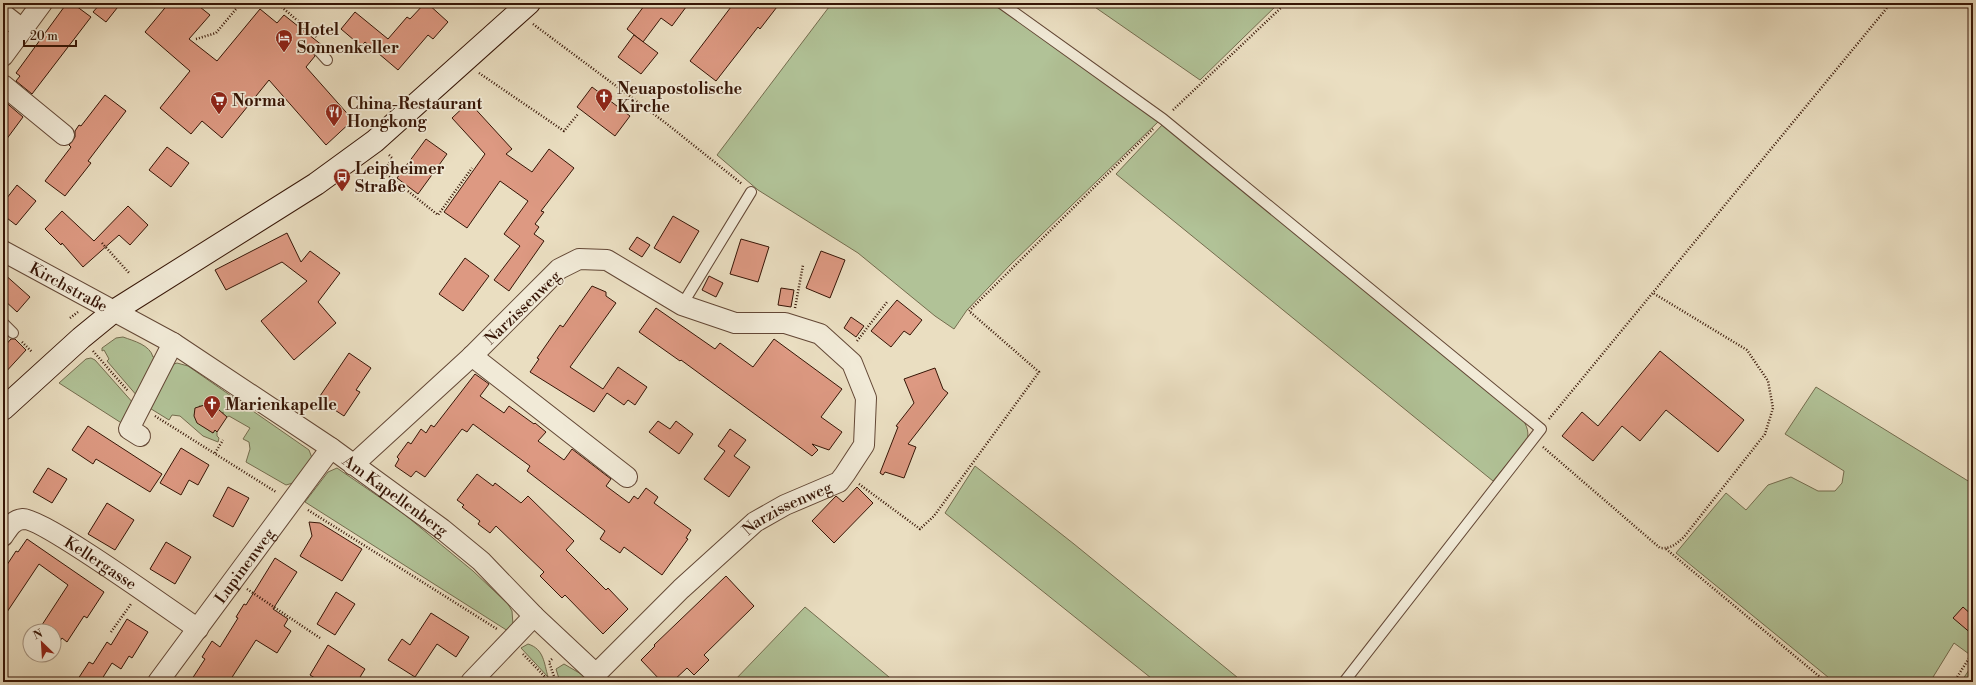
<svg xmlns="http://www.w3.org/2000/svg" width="1976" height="685" viewBox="0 0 1976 685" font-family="'Libre Bodoni',serif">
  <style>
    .green { fill: #b1c297; stroke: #746c4e }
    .building { fill: #dd9982; stroke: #361506 }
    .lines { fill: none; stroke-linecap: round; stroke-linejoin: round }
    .lane-casing { stroke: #634735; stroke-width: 12 }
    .street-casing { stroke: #634735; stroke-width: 22 }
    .secondary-casing { stroke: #361506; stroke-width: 24 }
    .path { stroke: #361506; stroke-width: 2.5; stroke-dasharray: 1 2; stroke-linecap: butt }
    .lane { stroke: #f1ead7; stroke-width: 10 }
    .street { stroke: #f1ead7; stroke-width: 20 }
    .secondary { stroke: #f1ead7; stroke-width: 22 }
    .labels { text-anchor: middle; stroke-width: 3.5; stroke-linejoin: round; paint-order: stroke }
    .poi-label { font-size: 16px; font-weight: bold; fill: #361506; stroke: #f1ead7; text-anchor: start }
    .street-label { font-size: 16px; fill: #361506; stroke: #f1ead7 }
  </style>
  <rect width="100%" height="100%" fill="#eadec1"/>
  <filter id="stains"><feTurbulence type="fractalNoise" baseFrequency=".005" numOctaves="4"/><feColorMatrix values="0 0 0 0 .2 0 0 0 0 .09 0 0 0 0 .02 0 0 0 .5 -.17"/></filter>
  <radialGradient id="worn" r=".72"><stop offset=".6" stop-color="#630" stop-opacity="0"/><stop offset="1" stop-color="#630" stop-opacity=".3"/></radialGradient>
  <!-- green -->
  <g class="green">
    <path d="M 832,3 L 994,3 L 1159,121 L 1010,265 L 967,310 L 954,329 L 935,316 L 858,253 L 758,190 L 717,155 Z"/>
    <path d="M 1089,3 L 1279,3 L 1200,80 Z"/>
    <path d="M 1163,124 L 1520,415 C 1525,423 1530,430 1527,440 L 1493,481 L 1116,174 Z"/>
    <path d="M 123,337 C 134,341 150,345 153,357 L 159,358 L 138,397 L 107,361 L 109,359 L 104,350 L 102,351 L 102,348 L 116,338 Z"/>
    <path d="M 91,358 L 95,360 L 134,404 L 123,424 L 59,383 L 86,359 Z"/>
    <path d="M 177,363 L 188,366 L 309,450 L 312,458 L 293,483 L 286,485 L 246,462 L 250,449 L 249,442 L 243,439 L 250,428 L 229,416 L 227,417 L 223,415 L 223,412 L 222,414 L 215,410 L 217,407 L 209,406 L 208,403 L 207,403 L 207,406 L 199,406 L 200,408 L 194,415 L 197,415 L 204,427 L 213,433 L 215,430 L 217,432 L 217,436 L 219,438 L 218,442 L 203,436 L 180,416 L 172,415 L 169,420 L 148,407 L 171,365 Z"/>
    <path d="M 1816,387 L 1973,484 L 1973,647 L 1969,654 L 1954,643 L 1930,682 L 1834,682 L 1676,553 L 1726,493 L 1746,510 L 1768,485 L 1791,477 L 1818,491 L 1835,491 L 1842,483 L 1844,471 L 1785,434 Z"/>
    <path d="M 975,466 L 1074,544 L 1243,682 L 1156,682 L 945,513 Z"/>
    <path d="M 337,468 L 404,514 L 473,571 L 508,604 L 512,611 L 513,625 L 508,631 L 305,502 L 328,472 Z"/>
    <path d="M 805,607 L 895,682 L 733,682 Z"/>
    <path d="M 528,644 C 544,649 544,663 548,677 L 521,648 Z"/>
    <path d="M 564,664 L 593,681 L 594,682 L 560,682 L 556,669 Z"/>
    <path d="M 1973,664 L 1973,679 L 1971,682 L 1961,682 Z"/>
  </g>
  <!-- building -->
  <g class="building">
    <path d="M 67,3 L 72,3 L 91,17 L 32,94 L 16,81 L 20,76 L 16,73 Z"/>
    <path d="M 101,3 L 121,3 L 106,22 L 93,12 Z"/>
    <path d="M 169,3 L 195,3 L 210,15 L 189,39 L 217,61 L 260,9 L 277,23 L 284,15 L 323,46 L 318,45 L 314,46 L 313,52 L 315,56 L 306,67 L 353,120 L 326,145 L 269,80 L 222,138 L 202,121 L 191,134 L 160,108 L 190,71 L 145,32 Z"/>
    <path d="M 425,3 L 427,3 L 448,22 L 433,39 L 428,35 L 398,70 L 365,42 L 361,46 L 341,29 L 355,12 L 388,39 L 407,17 L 410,19 Z"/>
    <path d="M 641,3 L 689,3 L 672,26 L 661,18 L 643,42 L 627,29 L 644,6 Z"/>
    <path d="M 734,3 L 780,3 L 760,29 L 758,27 L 716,81 L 690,61 Z"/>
    <path d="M 634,35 L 658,53 L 641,74 L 618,57 Z"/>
    <path d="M 592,87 L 630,116 L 615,136 L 577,107 Z"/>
    <path d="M 105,95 L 126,111 L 88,161 L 91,163 L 65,196 L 45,181 L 71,147 L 69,145 L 75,137 L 75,131 L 79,125 L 81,126 Z"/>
    <path d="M 3,100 L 23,117 L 3,144 Z"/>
    <path d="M 469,102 L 512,149 L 506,154 L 532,172 L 549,149 L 574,168 L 541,211 L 544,212 L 535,224 L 539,227 L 534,234 L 544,241 L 509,291 L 494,280 L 520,246 L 504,234 L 528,201 L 500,181 L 467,228 L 444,212 L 485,154 L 452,118 Z"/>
    <path d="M 426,139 L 447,154 L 418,194 L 397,178 Z"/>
    <path d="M 167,147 L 189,163 L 171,187 L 149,170 Z"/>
    <path d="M 17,185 L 36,201 L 16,225 L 3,215 L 3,203 Z"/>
    <path d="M 128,206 L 148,225 L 130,245 L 119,235 L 83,267 L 62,243 L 61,245 L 45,229 L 62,211 L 94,241 Z"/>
    <path d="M 673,216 L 699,231 L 680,263 L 654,248 Z"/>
    <path d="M 287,233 L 301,262 L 310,251 L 340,273 L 318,302 L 336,323 L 294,360 L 261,321 L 307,281 L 282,262 L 226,290 L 215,270 Z"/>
    <path d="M 637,237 L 650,245 L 642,257 L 629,249 Z"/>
    <path d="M 741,239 L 769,247 L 758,282 L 730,274 Z"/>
    <path d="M 821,251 L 845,260 L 830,298 L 806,288 Z"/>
    <path d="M 465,258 L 489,276 L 463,311 L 439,294 Z"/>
    <path d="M 3,273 L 30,297 L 17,312 L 3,299 Z"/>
    <path d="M 709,276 L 723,283 L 716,297 L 702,290 Z"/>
    <path d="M 592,286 L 606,292 L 606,296 L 616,303 L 570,367 L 603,389 L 618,367 L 647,387 L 635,405 L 628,400 L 624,405 L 607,393 L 594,412 L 530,372 L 539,359 L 537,358 L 560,325 L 563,327 Z"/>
    <path d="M 781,288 L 794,290 L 791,307 L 778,305 Z"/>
    <path d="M 897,300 L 922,320 L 910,335 L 904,331 L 891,347 L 871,331 Z"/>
    <path d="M 656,308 L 715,349 L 720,343 L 753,367 L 774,339 L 842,389 L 821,417 L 842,432 L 829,450 L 812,444 L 818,450 L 812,456 L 681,360 L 680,361 L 639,332 Z"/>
    <path d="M 851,317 L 864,326 L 856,337 L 844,328 Z"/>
    <path d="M 11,339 L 15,339 L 26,350 L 3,375 L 3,348 Z"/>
    <path d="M 1660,351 L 1744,420 L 1718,452 L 1666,410 L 1640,441 L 1622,426 L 1593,461 L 1562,436 L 1582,412 L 1598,426 Z"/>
    <path d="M 349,353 L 371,368 L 356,390 L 360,392 L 344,416 L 318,399 Z"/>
    <path d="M 935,368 L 943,389 L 948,393 L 908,444 L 916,447 L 904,478 L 885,472 L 883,475 L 880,473 L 898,427 L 896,426 L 914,403 L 904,379 Z"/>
    <path d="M 475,374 L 489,384 L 480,396 L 504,413 L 509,406 L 534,424 L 535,423 L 546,432 L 538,441 L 564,460 L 572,449 L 611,479 L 606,486 L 629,503 L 634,496 L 638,499 L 646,488 L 658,497 L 654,503 L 691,530 L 686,538 L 688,539 L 662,575 L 624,547 L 620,553 L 600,539 L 605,531 L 527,471 L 530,466 L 473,424 L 467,432 L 462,429 L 425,477 L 416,471 L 411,477 L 395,466 L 399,459 L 397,457 L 408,442 L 411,444 L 421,429 L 426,433 L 431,425 L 434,427 Z"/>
    <path d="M 211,403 L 227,417 L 217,432 L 215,430 L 213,433 L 197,423 L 194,416 L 195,408 Z"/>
    <path d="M 658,421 L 670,429 L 676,421 L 693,434 L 679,454 L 649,432 Z"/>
    <path d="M 88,426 L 162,474 L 150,492 L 96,459 L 93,464 L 72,450 Z"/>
    <path d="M 730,429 L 746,440 L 734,456 L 750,467 L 729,497 L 704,479 L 725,451 L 718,446 Z"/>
    <path d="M 181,448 L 209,465 L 198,485 L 189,480 L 181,495 L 160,483 Z"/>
    <path d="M 48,468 L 67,479 L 52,503 L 33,492 Z"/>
    <path d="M 477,474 L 493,486 L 495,483 L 521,503 L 528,496 L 574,541 L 566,550 L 606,590 L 608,588 L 628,609 L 603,634 L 565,595 L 562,598 L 540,576 L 544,572 L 496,526 L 490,533 L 478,524 L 480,521 L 462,507 L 464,505 L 457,500 Z"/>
    <path d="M 228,487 L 249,498 L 233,527 L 213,516 Z"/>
    <path d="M 857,487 L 873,503 L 834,543 L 812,521 L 836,496 L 843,502 Z"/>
    <path d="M 107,503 L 134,520 L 115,550 L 88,534 Z"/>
    <path d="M 309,522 L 320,523 L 362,549 L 342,581 L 300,556 L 312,536 Z"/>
    <path d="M 27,539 L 104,592 L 87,618 L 84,616 L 67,642 L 62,638 L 54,650 L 54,631 L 38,631 L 68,585 L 39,564 L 3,618 L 3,571 L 16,551 L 18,552 Z"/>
    <path d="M 166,542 L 191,557 L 175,584 L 150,569 Z"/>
    <path d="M 275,558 L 297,572 L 273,609 L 288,619 L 284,626 L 291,631 L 277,653 L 256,640 L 229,682 L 190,682 L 205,659 L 202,657 L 212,641 L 220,647 L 238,618 L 236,617 L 244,604 L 246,605 Z"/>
    <path d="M 726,576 L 754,606 L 704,655 L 709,660 L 694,675 L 687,668 L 672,682 L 662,682 L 641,660 L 655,646 L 654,645 Z"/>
    <path d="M 336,592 L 355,604 L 335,635 L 317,624 Z"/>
    <path d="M 1963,607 L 1973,616 L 1973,635 L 1953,618 Z"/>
    <path d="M 431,613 L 469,637 L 456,657 L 437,644 L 415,677 L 388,660 L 402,639 L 410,645 Z"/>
    <path d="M 127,619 L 148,632 L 132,658 L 129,656 L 121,669 L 112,663 L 100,682 L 76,682 L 89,662 L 93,664 L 107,642 L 111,645 Z"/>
    <path d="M 328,645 L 365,669 L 357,682 L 321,682 L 310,675 Z"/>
  </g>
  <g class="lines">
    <defs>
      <g id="lane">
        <path d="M 1001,3 L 1163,119 L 1541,429 L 1344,682"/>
        <path d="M 319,51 L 327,60"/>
        <path d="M 682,305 L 751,192"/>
        <path d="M 3,323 L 13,333"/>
      </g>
      <g id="street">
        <path d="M 3,14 L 22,29"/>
        <path d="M 3,56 L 42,3"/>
        <path d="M 3,85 L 64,135"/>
        <path id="s1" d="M 3,251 L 173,343 L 331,448 L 442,529 L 481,561 L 534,616 L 596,674 L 681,589 L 755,522 L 785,505 L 839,482 L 845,474 L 864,445 L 866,398 L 852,363 L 820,334 L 785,323 L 735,323 L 682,305 L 607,260 L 579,259 L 559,269 L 472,356 L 353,465"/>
        <path d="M 472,356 L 627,477"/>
        <path d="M 140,436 L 129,429 L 173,343"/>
        <path id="s2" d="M 3,536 C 8,529 12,520 23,519 C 43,518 173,612 198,629"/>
        <path id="s3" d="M 158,682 L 331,448"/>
        <path d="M 471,682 L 534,616"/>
      </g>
      <path id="secondary" d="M 3,409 L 81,338 L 114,311 L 316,184 L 375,141 L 529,3"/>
    </defs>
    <!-- lane casing -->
    <use href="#lane" class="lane-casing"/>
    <!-- street casing -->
    <use href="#street" class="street-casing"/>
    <!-- secondary casing -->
    <use href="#secondary" class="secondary-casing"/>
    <!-- path -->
    <g class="path">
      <path d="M 277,3 L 318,38"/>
      <path d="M 533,24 L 667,124 L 742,184"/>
      <path d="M 196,39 L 216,33 L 241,3"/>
      <path d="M 479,73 L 564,131 L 578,114"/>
      <path d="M 1173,110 L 1286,3"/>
      <path d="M 389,155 L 392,158 L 384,172 L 438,215 L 472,168"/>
      <path d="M 102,243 L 130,274"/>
      <path d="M 795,308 L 803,265"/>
      <path d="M 70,318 L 78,312"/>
      <path d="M 857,341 L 887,302"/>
      <path d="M 22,342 L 32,352"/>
      <path d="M 93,351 L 128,391"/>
      <path d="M 155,416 L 276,492"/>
      <path d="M 1549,419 L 1891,3"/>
      <path d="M 1543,447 L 1660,548 C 1671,549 1676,544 1684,537 L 1765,434 L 1773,408 L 1768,381 L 1747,350 L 1653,293"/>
      <path d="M 215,453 L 223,440"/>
      <path d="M 859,484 L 920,529 L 934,516 L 1039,372 L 969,311 L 1153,129"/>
      <path d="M 308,510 L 497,629"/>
      <path d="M 1666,549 L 1826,682"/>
      <path d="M 247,589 L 320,638"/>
      <path d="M 111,632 L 131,604"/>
      <path d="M 523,654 L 550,682"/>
      <path d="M 552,659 L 549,662 L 556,682"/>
      <path d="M 1954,682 L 1973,652"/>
    </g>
    <!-- lane -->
    <use href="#lane" class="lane"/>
    <!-- street -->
    <use href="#street" class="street"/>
    <!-- secondary -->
    <use href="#secondary" class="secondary"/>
  </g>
  <!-- icons -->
  <defs>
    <symbol id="hotel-pin" viewBox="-11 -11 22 30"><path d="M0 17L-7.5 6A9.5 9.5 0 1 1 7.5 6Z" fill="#8f2418" stroke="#f1ead7"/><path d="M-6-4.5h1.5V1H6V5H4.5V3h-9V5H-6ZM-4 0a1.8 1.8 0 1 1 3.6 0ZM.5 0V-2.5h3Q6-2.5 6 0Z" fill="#fff"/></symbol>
    <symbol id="church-pin" viewBox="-11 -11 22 30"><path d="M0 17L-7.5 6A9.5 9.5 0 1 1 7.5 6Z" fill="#8f2418" stroke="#f1ead7"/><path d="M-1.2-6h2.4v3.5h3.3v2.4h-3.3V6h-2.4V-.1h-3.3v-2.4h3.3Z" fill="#fff"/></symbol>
    <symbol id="supermarket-pin" viewBox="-11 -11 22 30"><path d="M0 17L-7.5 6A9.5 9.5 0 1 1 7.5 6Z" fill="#8f2418" stroke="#f1ead7"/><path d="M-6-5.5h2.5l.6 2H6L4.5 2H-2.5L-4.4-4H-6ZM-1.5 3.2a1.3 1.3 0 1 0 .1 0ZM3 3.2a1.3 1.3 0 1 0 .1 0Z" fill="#fff"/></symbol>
    <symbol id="restaurant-pin" viewBox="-11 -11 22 30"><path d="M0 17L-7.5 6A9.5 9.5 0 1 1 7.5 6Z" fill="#8f2418" stroke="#f1ead7"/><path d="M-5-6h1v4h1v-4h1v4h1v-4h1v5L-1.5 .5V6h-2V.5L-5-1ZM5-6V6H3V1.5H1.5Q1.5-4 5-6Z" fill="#fff"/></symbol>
    <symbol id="bus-pin" viewBox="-11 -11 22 30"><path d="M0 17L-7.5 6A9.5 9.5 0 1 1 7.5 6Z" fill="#8f2418" stroke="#f1ead7"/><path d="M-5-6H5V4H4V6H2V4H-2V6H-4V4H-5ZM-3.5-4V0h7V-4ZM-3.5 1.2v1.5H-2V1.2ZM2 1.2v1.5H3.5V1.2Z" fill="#fff"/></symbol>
  </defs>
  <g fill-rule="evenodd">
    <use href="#hotel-pin" x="274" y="28" width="20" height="27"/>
    <use href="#church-pin" x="594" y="87" width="20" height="27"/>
    <use href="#supermarket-pin" x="209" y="90" width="20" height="27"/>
    <use href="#restaurant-pin" x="324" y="102" width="20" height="27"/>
    <use href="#bus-pin" x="332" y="167" width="20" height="27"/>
    <use href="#church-pin" x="202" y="394" width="20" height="27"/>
  </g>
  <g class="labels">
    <!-- poi labels -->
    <g class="poi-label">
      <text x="297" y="35">Hotel<tspan x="297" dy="18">Sonnenkeller</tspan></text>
      <text x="617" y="94">Neuapostolische<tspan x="617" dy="18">Kirche</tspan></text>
      <text x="232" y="106">Norma</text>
      <text x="347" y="109">China-Restaurant<tspan x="347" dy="18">Hongkong</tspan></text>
      <text x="355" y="174">Leipheimer<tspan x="355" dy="18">Straße</tspan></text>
      <text x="225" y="410">Marienkapelle</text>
    </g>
    <!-- street labels -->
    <g class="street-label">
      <text dy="6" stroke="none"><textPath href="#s1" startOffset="75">Kirchstraße</textPath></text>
      <text transform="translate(522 307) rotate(-44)" y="6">Narzissenweg</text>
      <text dy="6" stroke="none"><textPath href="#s1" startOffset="463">Am Kapellenberg</textPath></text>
      <text dy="6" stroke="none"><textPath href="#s1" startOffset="987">Narzissenweg</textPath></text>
      <text dy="6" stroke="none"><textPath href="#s2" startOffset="117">Kellergasse</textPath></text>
      <text dy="6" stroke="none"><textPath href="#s3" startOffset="145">Lupinenweg</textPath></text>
    </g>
  </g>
  <!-- margin -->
  <rect width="1976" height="685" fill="none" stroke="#eadec1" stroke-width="16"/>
  <rect x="4" y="4" width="1968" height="677" fill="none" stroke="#361506" stroke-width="2"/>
  <rect x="8" y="8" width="1960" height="669" fill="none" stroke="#361506"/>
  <!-- north arrow -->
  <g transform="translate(42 643) rotate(335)"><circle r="19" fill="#f1ead7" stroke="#a69583"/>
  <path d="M0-3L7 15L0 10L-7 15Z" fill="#8f2418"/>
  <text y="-6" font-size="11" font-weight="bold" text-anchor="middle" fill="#361506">N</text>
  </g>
  <!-- scale -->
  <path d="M24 40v6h52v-6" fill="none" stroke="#361506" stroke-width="2"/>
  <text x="30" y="40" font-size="12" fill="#361506" stroke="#f1ead7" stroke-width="3" paint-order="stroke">20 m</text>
  <rect width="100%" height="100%" filter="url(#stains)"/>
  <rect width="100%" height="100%" fill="url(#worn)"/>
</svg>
